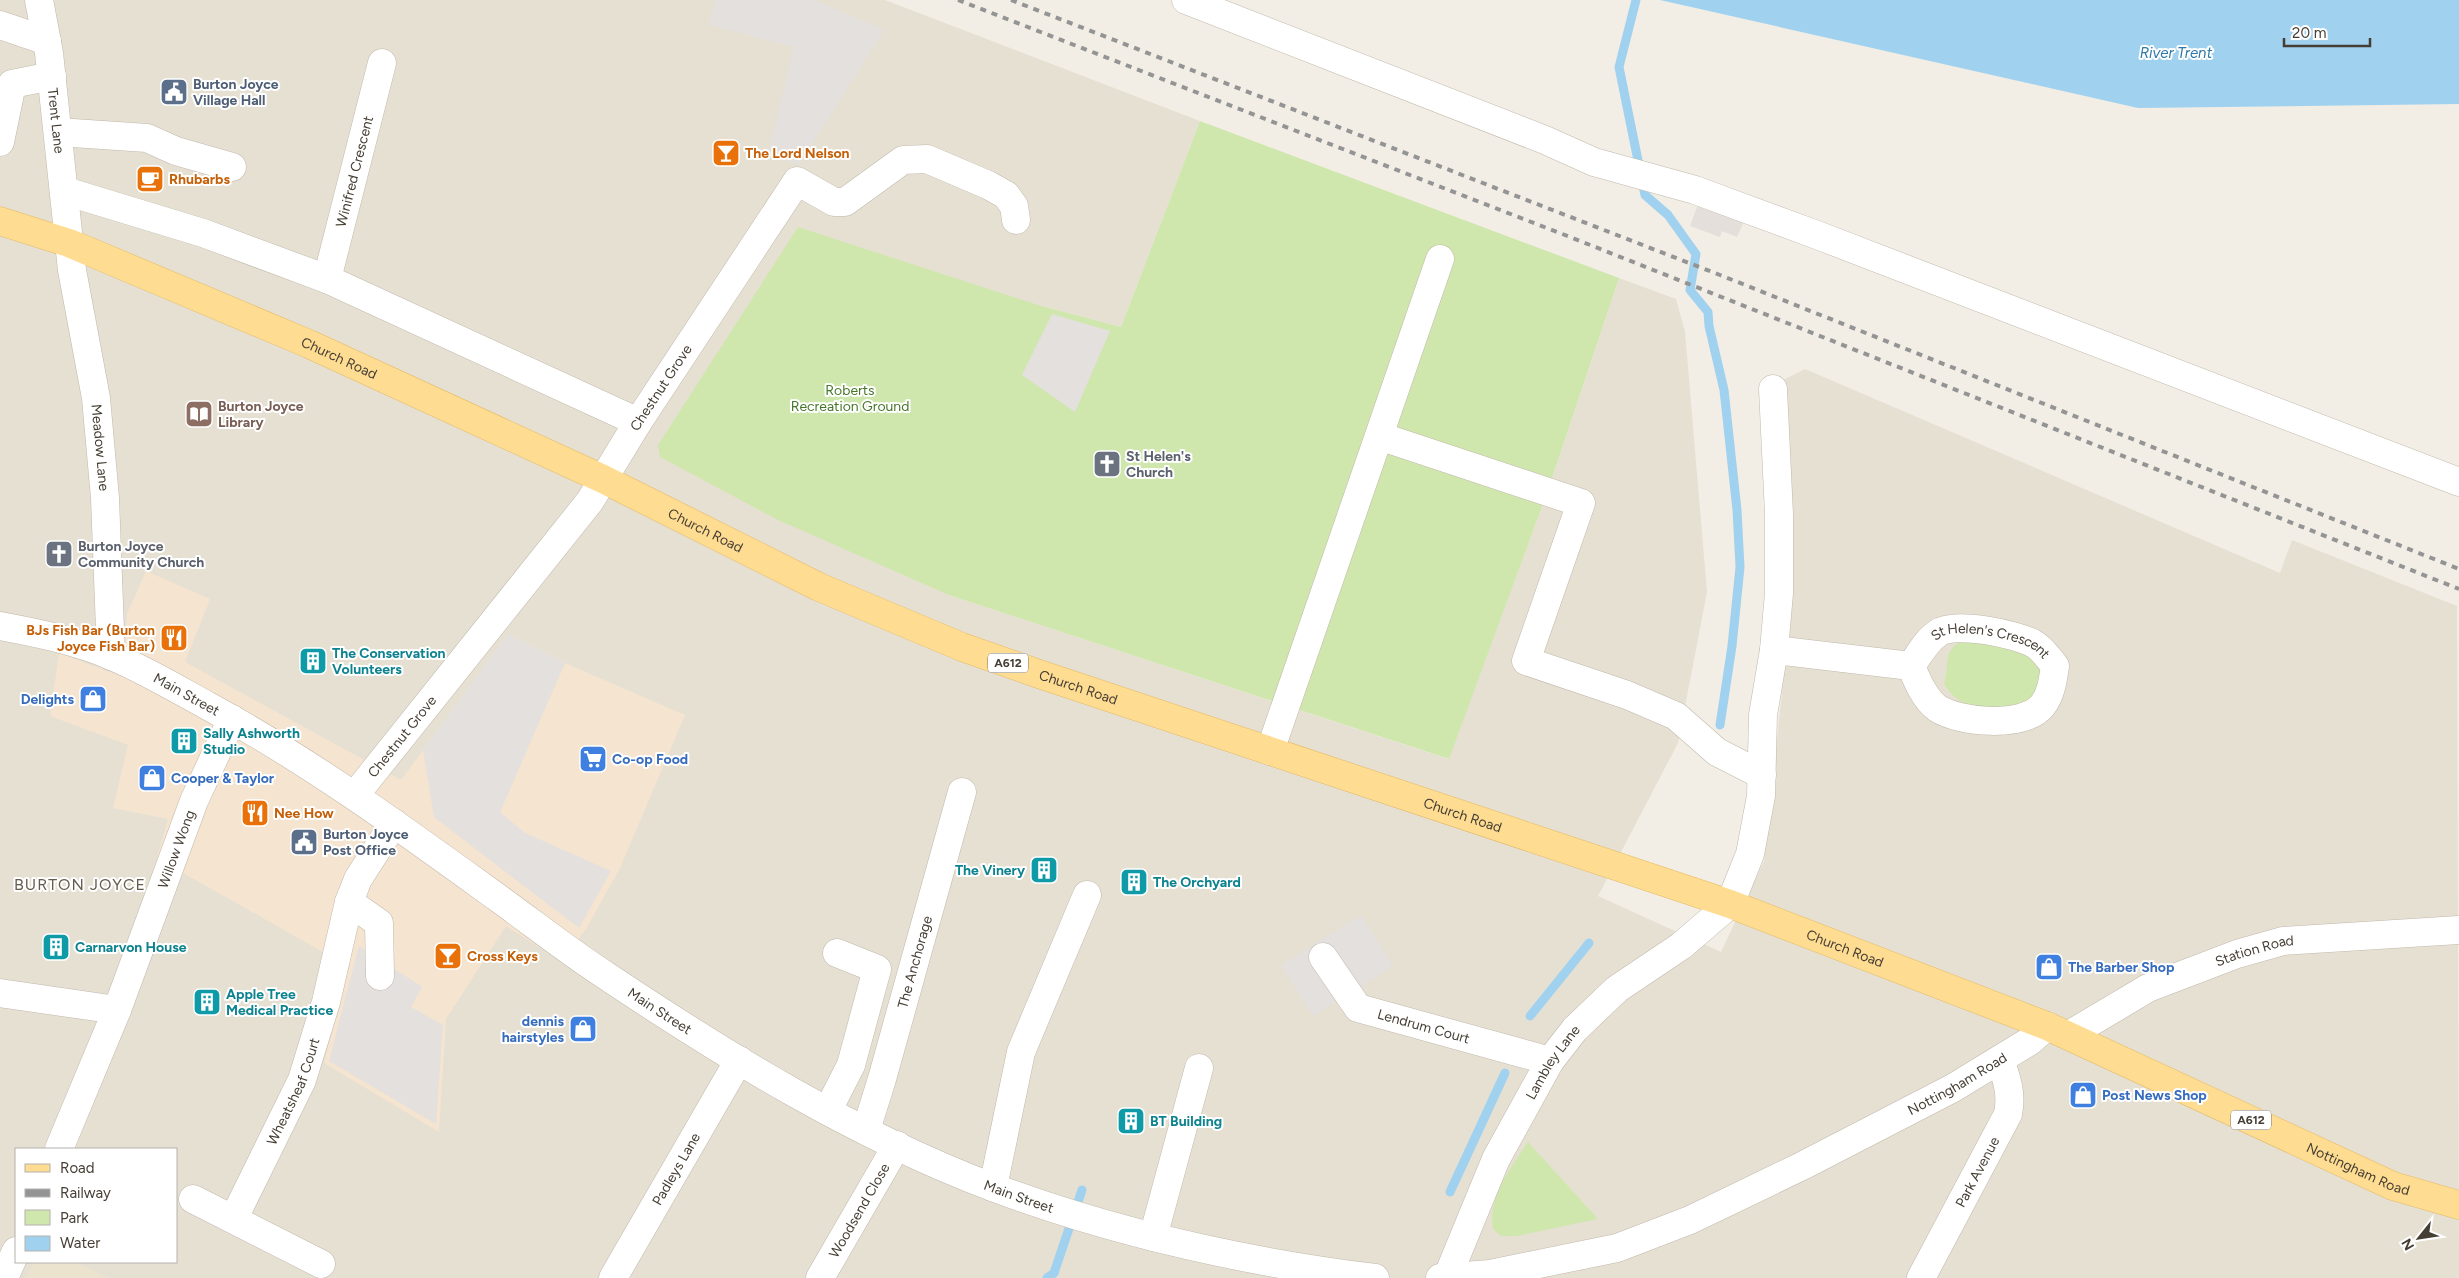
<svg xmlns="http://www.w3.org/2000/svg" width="2459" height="1278" viewBox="0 0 2459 1278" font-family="Figtree,sans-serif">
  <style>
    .residential { fill: #e6e0d3; fill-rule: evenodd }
    .commercial { fill: #f5e4cf }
    .industrial { fill: #e4dfda }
    .education { fill: #ece3ce }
    .green { fill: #cfe7ad }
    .parking { fill: #e3e0dd }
    .water { fill: #a0d2f0 }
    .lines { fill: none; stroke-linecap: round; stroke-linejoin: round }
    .stream { stroke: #a0d2f0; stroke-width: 9 }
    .minor-casing { stroke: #c1b8aa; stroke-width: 29 }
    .major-casing { stroke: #e4b961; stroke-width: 29 }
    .minor { stroke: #fff; stroke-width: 28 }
    .major { stroke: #fedc92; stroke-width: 28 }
    .rail { stroke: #949494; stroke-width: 4; stroke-dasharray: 6 6; stroke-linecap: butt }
    .labels { text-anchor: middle; stroke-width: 4; stroke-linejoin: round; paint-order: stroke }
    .shield { fill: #fff; stroke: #7d7871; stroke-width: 1 }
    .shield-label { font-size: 12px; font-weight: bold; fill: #453e34 }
    .service-label { font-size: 14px; font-weight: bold; fill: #4e5e75; stroke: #fff; text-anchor: start }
    .street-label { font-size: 14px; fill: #453e34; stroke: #fff }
    .food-label { font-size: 14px; font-weight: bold; fill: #c56008; stroke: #fff; text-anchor: start }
    .park-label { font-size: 14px; fill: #487628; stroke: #fff }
    .education-label { font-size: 14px; font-weight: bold; fill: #785e54; stroke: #fff; text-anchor: start }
    .worship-label { font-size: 14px; font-weight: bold; fill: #5b616d; stroke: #fff; text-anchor: start }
    .culture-label { font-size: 14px; font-weight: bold; fill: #0d838f; stroke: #fff; text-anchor: start }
    .shop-label { font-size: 14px; font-weight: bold; fill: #366cbe; stroke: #fff; text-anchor: start }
    .water-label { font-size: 15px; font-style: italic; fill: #2d78a8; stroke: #fff }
    .quarter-label { font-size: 16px; letter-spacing: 1px; fill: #675b4c; stroke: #fff }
  </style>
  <rect width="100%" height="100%" fill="#f2eee5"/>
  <!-- residential -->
  <path class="residential" d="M 0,0 L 885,0 L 1200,121 L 1121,327 L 1038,305 L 949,595 L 1448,759 L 1547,493 L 1619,278 L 1676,299 L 1685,332 L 1707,592 L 1678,743 L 1598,896 L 1721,952 L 1764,861 L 1788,637 L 1783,380 L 1805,369 L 2280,573 L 2292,540 L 2457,606 L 2459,1278 L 0,1278 ZM 16,1149 L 176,1149 L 176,1262 L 16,1262 Z"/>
  <!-- commercial -->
  <path class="commercial" d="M 146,571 L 210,599 L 185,662 L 401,780 L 508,634 L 565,663 L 685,715 L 620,868 L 586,929 L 561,961 L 506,926 L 446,1019 L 439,1132 L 324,1063 L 350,965 L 321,951 L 157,858 L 168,819 L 113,808 L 128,745 L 50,716 L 59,653 L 123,677 L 127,614 Z"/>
  <!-- industrial -->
  <path class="industrial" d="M 1698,204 L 1744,221 L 1737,237 L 1722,231 L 1720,237 L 1690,226 Z"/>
  <!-- education -->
  <path class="education" d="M 34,1262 L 76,1262 L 109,1278 L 26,1278 Z"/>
  <!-- green -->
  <g class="green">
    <path d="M 1200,121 L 1619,278 L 1547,493 L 1449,759 L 949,595 L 778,520 L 660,457 L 658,445 L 798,227 L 1038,305 L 1121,327 Z"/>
    <path d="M 1966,638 L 2019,645 L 2042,670 L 2037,697 C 2005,711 1965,718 1944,684 C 1951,658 1940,653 1966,638 Z"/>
    <path d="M 1528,1142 L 1598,1219 L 1517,1236 L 1501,1236 L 1493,1229 C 1487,1197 1512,1167 1528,1142 Z"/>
  </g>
  <!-- parking -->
  <g class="parking">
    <path d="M 715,0 L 814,0 L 884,30 L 799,165 L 768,155 L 794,47 L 709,25 Z"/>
    <path d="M 1052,314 L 1110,331 L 1075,412 L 1022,375 Z"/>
    <path d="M 508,634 L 565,663 L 500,812 L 525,833 L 611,871 L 579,928 L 434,817 L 423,750 Z"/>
    <path d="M 1361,915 L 1393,966 L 1313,1016 L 1281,965 Z"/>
    <path d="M 359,946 L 422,987 L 411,1007 L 443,1025 L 436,1124 L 329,1061 Z"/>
  </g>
  <!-- water -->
  <path class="water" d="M 1660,0 L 2459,0 L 2459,104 L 2138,108 Z"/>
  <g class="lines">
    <!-- stream -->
    <g class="stream">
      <path d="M 1636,0 L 1619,67 L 1645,195 L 1668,215 L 1696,254 L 1690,290 L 1708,312 L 1709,326 L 1724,390 L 1737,510 L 1740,567 L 1732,646 L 1720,725"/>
      <path d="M 1530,1016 L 1589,943"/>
      <path d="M 1450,1192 L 1505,1073"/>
      <path d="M 1047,1278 L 1054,1273 L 1082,1190"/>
    </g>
    <defs>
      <g id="minor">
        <path id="s1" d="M 39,0 L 49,53 L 72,270 L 96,398 L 105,498 L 111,656"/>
        <path d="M 1186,0 L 1545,140 L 1594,162 L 1695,190 L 1817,235 L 2459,482"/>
        <path d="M 0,25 L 47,41"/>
        <path d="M 58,132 L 147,138 L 176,151 L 232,167"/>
        <path d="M 0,142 L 12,84 L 52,76"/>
        <path d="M 65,191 L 203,233 L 327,279 L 638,422"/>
        <path id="s2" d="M 327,279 L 382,63"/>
        <path d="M 1379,436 L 1581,503 L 1526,661 L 1627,695 L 1676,716 L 1717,752 L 1762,775"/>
        <path id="s3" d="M 0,626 C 38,633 76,641 112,656 C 145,670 177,689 208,706 C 311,762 404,830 498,898 C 534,924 568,951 605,975 C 726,1056 855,1135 992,1187 C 1115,1233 1245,1262 1375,1278"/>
        <path id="s4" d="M 1774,650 L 1911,666 C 1919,655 1926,641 1938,633 C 1954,621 2017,634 2034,644 C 2042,648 2049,659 2055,666 C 2053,680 2051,695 2042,706 C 2023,728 1960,723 1937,708 C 1924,698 1917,680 1911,666"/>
        <path d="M 1270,751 L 1440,259"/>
        <path id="s5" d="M 355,795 L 590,501 L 638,422 L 797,181 L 834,202 L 845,202 L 903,160 L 927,159 L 988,185 L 1006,195 L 1014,206 L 1016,220"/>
        <path d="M 349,902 L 379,923 L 380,976"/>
        <path id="s6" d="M 1323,957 L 1358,1008 L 1550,1061"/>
        <path d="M 0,993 L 117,1010"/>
        <path id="s7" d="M 2069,1035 L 2148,988 L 2237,954 L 2283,941 L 2459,930"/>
        <path d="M 828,1110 L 851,1065 L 877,969 L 837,953"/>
        <path id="s8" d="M 866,1130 L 882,1079 L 962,792"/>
        <path id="s9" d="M 59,1149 L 117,1010 L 194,801 L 232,719"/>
        <path d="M 993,1187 L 1021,1052 L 1087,895"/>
        <path d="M 193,1199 L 321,1264"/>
        <path id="s10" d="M 234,1218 L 302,1080 L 326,1002 L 349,902 L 358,879 L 394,823"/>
        <path d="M 1153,1237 L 1199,1068"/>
        <path d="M 4,1278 L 16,1251"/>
        <path id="s11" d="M 613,1278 L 739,1060"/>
        <path id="s12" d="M 820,1278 L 897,1145"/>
        <path id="s13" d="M 1440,1278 L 1490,1274 L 1617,1248 L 1690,1220 L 1802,1166 L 1953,1088 L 2030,1041 L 2047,1026"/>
        <path id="s14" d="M 1447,1278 L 1496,1159 L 1550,1061 L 1575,1029 L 1617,989 L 1681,946 L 1730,904 L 1750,854 L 1761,796 L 1763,715 L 1774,650 L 1779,593 L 1779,514 L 1773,389"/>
        <path id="s15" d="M 1921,1278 L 2008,1114 C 2012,1094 2007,1079 2000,1060"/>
      </g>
      <g id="major">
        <path id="s16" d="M 0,221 L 69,243 L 309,344 L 603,479 L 819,587 L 962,647 L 1039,674 L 1730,904 L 2047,1026 L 2393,1186 L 2459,1205"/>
      </g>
    </defs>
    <!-- minor casing -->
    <use href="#minor" class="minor-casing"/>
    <!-- major casing -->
    <use href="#major" class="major-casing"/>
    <!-- minor -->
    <use href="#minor" class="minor"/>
    <!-- major -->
    <use href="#major" class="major"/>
    <!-- rail -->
    <g class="rail">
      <path d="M 958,0 L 1570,237 L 2459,589"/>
      <path d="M 1011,0 L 1720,275 L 2459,569"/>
    </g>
  </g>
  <!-- icons -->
  <defs>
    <symbol id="civic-square" viewBox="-11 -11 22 22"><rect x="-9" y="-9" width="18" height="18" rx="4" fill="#5c6f8a" stroke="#fff"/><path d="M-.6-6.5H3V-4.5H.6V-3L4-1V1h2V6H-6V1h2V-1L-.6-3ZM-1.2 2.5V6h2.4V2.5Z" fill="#fff"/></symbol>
    <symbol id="bar-square" viewBox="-11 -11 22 22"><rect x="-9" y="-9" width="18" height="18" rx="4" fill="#e8710a" stroke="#fff"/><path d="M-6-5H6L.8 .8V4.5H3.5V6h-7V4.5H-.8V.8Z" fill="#fff"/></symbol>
    <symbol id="cafe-square" viewBox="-11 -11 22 22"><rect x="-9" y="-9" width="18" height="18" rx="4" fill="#e8710a" stroke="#fff"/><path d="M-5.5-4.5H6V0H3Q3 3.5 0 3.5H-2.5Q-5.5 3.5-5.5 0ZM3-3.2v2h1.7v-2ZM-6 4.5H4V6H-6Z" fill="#fff"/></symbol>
    <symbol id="library-square" viewBox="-11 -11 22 22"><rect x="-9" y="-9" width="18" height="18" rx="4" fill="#8d6e63" stroke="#fff"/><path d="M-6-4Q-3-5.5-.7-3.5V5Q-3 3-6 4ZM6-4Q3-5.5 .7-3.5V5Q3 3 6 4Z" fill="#fff"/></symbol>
    <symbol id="church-square" viewBox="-11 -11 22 22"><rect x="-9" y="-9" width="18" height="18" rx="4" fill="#6b7280" stroke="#fff"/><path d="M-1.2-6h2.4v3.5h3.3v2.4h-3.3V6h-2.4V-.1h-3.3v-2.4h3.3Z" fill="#fff"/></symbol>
    <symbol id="restaurant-square" viewBox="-11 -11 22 22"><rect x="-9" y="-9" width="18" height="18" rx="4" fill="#e8710a" stroke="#fff"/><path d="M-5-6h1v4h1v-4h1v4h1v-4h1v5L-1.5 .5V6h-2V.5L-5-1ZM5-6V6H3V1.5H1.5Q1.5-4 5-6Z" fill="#fff"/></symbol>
    <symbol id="building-square" viewBox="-11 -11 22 22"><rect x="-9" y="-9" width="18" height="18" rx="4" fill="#0f9aa8" stroke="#fff"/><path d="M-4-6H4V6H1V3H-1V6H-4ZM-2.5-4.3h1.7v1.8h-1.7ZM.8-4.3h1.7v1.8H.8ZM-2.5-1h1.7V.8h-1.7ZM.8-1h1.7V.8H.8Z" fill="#fff"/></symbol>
    <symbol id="shop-square" viewBox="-11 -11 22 22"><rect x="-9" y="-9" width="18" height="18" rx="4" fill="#3f7fe0" stroke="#fff"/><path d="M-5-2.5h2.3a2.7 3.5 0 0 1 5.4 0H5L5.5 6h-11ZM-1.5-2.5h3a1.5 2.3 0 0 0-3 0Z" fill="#fff"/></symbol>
    <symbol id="supermarket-square" viewBox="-11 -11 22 22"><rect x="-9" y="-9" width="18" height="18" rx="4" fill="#3f7fe0" stroke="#fff"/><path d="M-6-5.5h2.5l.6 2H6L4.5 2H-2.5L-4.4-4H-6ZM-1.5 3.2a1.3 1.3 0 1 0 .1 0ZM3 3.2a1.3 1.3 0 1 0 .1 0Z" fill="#fff"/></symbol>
  </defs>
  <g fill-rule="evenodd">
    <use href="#civic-square" x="158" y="76" width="32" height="32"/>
    <use href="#bar-square" x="710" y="137" width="32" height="32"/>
    <use href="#cafe-square" x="134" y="163" width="32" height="32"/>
    <use href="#library-square" x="183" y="398" width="32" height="32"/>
    <use href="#church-square" x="1091" y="448" width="32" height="32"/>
    <use href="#church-square" x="43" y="538" width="32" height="32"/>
    <use href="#restaurant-square" x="158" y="622" width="32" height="32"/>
    <use href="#building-square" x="297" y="645" width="32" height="32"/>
    <use href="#shop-square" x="77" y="683" width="32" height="32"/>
    <use href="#building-square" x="168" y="725" width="32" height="32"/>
    <use href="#supermarket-square" x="577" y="743" width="32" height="32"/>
    <use href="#shop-square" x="136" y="762" width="32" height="32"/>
    <use href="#restaurant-square" x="239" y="797" width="32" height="32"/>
    <use href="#civic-square" x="288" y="826" width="32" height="32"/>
    <use href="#building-square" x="1028" y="854" width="32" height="32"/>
    <use href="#building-square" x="1118" y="866" width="32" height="32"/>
    <use href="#building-square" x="40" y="931" width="32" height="32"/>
    <use href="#bar-square" x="432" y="940" width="32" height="32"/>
    <use href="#shop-square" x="2033" y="951" width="32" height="32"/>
    <use href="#building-square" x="191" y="986" width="32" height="32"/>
    <use href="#shop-square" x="567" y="1013" width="32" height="32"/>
    <use href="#shop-square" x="2067" y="1079" width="32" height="32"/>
    <use href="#building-square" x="1115" y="1105" width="32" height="32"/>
  </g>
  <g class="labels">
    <!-- shield labels -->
    <g class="shield">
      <rect x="988" y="653.5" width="40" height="19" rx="4"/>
      <rect x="2231" y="1110.5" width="40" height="19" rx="4"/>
    </g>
    <g class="shield-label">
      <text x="1008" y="667">A612</text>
      <text x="2251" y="1124">A612</text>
    </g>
    <!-- service labels -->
    <g class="service-label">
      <text x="193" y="89">Burton Joyce<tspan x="193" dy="16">Village Hall</tspan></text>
      <text x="323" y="839">Burton Joyce<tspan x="323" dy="16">Post Office</tspan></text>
    </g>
    <!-- street labels -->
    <g class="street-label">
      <text dy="5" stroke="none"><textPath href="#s1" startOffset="122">Trent Lane</textPath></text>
      <text dy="5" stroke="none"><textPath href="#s2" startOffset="111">Winifred Crescent</textPath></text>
      <text dy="5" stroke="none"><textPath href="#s16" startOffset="366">Church Road</textPath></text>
      <text dy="5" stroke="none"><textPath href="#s5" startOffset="510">Chestnut Grove</textPath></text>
      <text dy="5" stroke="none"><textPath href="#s1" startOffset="452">Meadow Lane</textPath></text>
      <text dy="5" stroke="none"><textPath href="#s16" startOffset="771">Church Road</textPath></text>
      <text dy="5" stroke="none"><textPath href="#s4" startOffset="236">St Helen's Crescent</textPath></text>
      <text dy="5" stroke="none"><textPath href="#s16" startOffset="1176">Church Road</textPath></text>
      <text dy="5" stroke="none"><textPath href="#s3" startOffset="200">Main Street</textPath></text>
      <text dy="5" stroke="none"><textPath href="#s5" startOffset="75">Chestnut Grove</textPath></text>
      <text dy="5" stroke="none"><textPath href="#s16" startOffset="1581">Church Road</textPath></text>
      <text dy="5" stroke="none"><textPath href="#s9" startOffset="322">Willow Wong</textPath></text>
      <text dy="5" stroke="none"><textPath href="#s16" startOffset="1986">Church Road</textPath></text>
      <text dy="5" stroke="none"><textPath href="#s7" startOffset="205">Station Road</textPath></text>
      <text dy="5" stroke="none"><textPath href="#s8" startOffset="175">The Anchorage</textPath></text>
      <text dy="5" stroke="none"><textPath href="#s3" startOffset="770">Main Street</textPath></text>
      <text dy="5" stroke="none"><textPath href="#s6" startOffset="130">Lendrum Court</textPath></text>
      <text dy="5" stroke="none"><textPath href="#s14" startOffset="241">Lambley Lane</textPath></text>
      <text dy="5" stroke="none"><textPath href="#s13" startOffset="558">Nottingham Road</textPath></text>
      <text dy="5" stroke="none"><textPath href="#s10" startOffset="140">Wheatsheaf Court</textPath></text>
      <text dy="5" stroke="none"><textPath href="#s16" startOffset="2545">Nottingham Road</textPath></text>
      <text dy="5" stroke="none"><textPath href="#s11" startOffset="126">Padleys Lane</textPath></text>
      <text dy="5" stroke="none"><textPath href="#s15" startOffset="120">Park Avenue</textPath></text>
      <text dy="5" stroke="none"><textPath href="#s3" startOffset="1175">Main Street</textPath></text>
      <text dy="5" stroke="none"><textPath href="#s12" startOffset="78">Woodsend Close</textPath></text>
    </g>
    <!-- food labels -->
    <g class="food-label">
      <text x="745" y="158">The Lord Nelson</text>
      <text x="169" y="184">Rhubarbs</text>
      <text x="155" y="635" text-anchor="end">BJs Fish Bar (Burton<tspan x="155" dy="16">Joyce Fish Bar)</tspan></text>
      <text x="274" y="818">Nee How</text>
      <text x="467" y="961">Cross Keys</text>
    </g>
    <!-- park labels -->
    <g class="park-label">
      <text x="850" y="395">Roberts<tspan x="850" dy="16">Recreation Ground</tspan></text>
    </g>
    <!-- education labels -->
    <g class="education-label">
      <text x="218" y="411">Burton Joyce<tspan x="218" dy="16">Library</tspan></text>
    </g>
    <!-- worship labels -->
    <g class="worship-label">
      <text x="1126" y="461">St Helen's<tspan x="1126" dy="16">Church</tspan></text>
      <text x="78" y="551">Burton Joyce<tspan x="78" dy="16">Community Church</tspan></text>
    </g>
    <!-- culture labels -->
    <g class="culture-label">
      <text x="332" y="658">The Conservation<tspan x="332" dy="16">Volunteers</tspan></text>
      <text x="203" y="738">Sally Ashworth<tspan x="203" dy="16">Studio</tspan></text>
      <text x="1025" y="875" text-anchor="end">The Vinery</text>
      <text x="1153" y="887">The Orchyard</text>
      <text x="75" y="952">Carnarvon House</text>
      <text x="226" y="999">Apple Tree<tspan x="226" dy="16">Medical Practice</tspan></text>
      <text x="1150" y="1126">BT Building</text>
    </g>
    <!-- shop labels -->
    <g class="shop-label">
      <text x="74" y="704" text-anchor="end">Delights</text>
      <text x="612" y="764">Co-op Food</text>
      <text x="171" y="783">Cooper &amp; Taylor</text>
      <text x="2068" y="972">The Barber Shop</text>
      <text x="564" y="1026" text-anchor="end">dennis<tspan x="564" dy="16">hairstyles</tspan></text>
      <text x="2102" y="1100">Post News Shop</text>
    </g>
    <!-- water labels -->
    <g class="water-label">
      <text x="2176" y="58">River Trent</text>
    </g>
    <!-- quarter labels -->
    <g class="quarter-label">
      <text x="80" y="890">BURTON JOYCE</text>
    </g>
  </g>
  <!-- legend -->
  <rect x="15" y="1148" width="162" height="115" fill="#ffffff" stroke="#b5b2ae"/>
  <rect x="25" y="1164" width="25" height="8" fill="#fedc92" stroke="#b5b2ae"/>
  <text x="60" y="1173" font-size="15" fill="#453e34">Road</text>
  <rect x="25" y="1189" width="25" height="8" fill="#949494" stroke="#b5b2ae"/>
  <text x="60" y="1198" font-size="15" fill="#453e34">Railway</text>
  <rect x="25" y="1210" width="25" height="15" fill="#cfe7ad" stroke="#b5b2ae"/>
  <text x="60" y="1223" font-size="15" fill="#453e34">Park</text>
  <rect x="25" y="1236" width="25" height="15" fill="#a0d2f0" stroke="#b5b2ae"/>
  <text x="60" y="1248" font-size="15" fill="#453e34">Water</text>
  <!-- north arrow -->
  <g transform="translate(2419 1238) rotate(240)" stroke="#ffffff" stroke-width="4" paint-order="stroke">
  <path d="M0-4L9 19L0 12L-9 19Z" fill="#453e34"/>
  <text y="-8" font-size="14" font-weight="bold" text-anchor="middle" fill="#453e34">N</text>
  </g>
  <!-- scale -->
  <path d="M2284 38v8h86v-8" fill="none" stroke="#453e34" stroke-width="2.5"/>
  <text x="2292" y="38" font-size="15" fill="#453e34" stroke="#ffffff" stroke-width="4" paint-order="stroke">20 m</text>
</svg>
